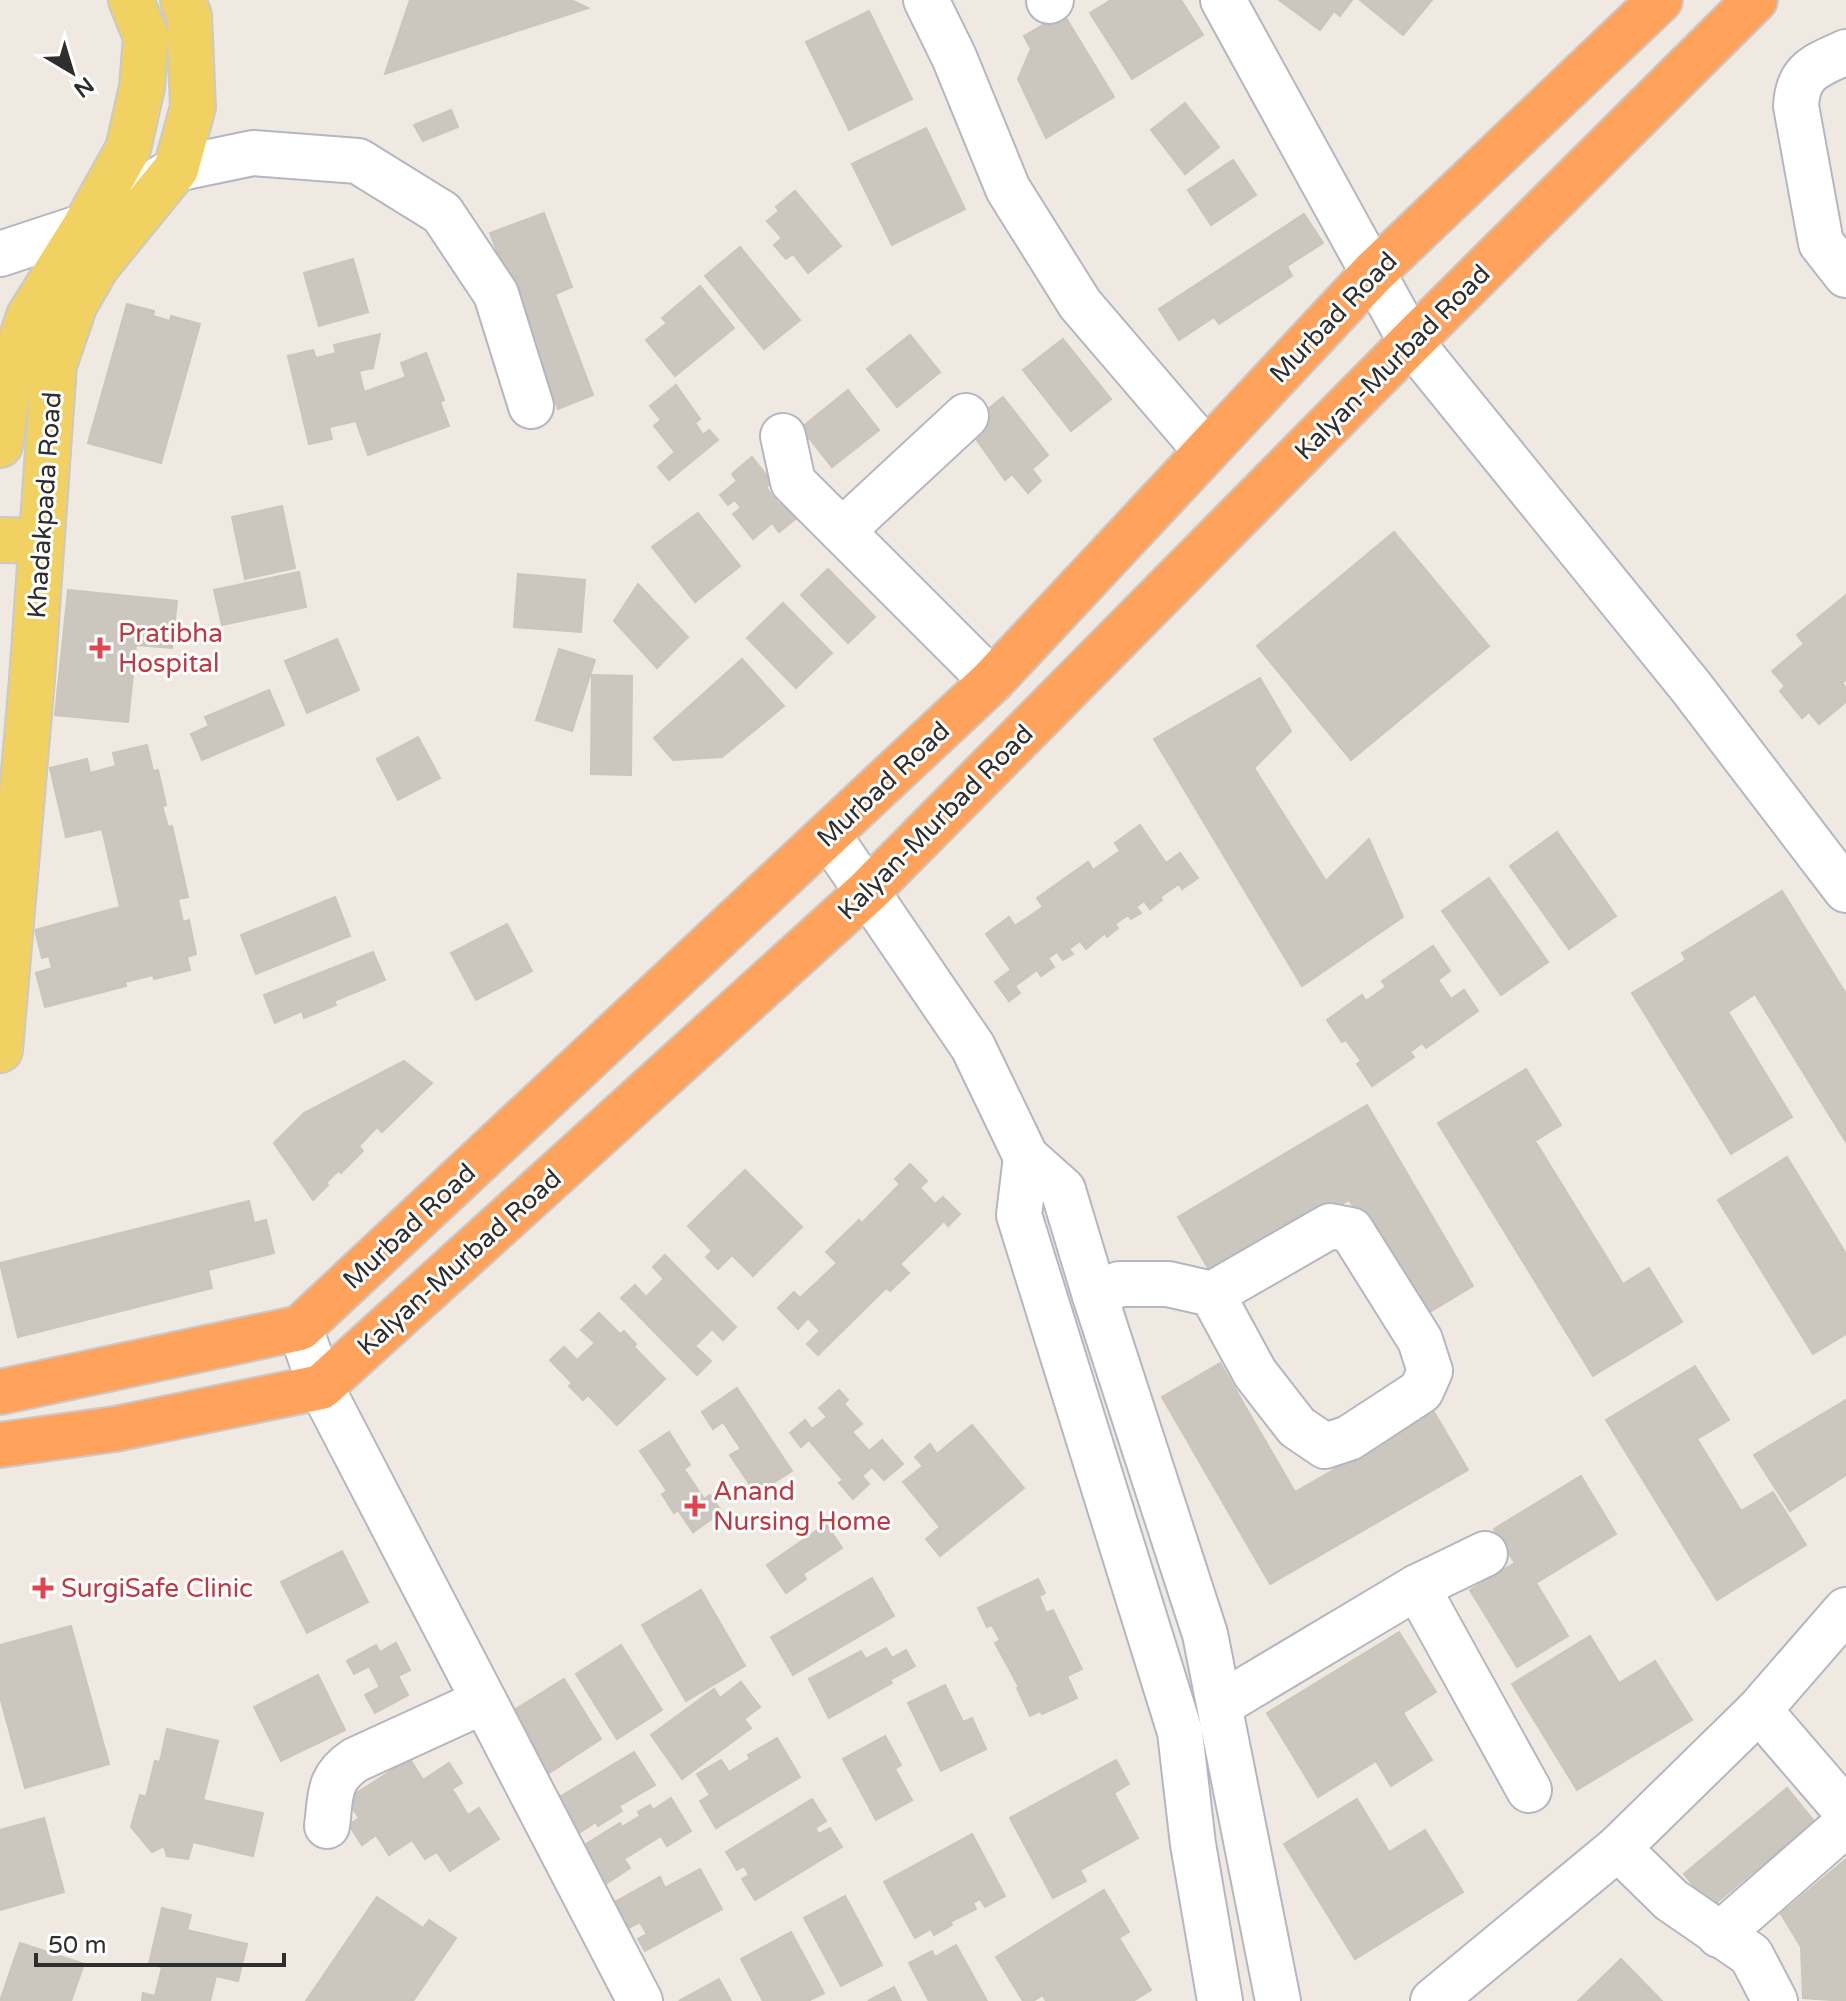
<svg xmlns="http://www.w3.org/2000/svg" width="1846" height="2001" viewBox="0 0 1846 2001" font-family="'Varela Round',sans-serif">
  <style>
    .building { fill: #cbc7bf; stroke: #cbc5ba; stroke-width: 2 }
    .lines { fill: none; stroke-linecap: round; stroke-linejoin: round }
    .minor-casing { stroke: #b4b7c1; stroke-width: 48 }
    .major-casing { stroke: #c9c9c9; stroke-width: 48 }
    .highway-casing { stroke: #c9c9c9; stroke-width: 48 }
    .minor { stroke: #fff; stroke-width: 44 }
    .major { stroke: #f2d163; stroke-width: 44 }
    .highway { stroke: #ffa35c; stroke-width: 44 }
    .health-dot { fill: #e0444e; stroke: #fff; stroke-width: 3 }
    .labels { text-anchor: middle; stroke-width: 6; stroke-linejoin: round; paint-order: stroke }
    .street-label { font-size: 26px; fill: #2e2e2e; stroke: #fff }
    .health-label { font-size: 26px; fill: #be3a42; stroke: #fff; text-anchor: start }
  </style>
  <rect width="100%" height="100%" fill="#efe9e1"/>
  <!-- building -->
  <g class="building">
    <path d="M 410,0 L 571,0 L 588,8 L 385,74 Z"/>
    <path d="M 1111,0 L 1181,0 L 1203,35 L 1132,79 L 1090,13 Z"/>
    <path d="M 1279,0 L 1352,0 L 1340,16 L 1334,11 L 1320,30 Z"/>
    <path d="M 1360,0 L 1432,0 L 1403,35 Z"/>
    <path d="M 869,11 L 912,99 L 849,130 L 806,42 Z"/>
    <path d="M 1063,13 L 1114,97 L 1046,138 L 1018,79 L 1031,49 L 1024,36 Z"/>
    <path d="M 1185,103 L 1219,147 L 1185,174 L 1151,130 Z"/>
    <path d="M 451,110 L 458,127 L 423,141 L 414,125 Z"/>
    <path d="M 926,128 L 965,209 L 892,245 L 852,164 Z"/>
    <path d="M 1233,160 L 1256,195 L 1211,225 L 1188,190 Z"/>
    <path d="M 795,191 L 841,246 L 808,273 L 793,254 L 786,259 L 774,245 L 782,238 L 767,221 L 779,211 L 776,207 Z"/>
    <path d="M 544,213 L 572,287 L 555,294 L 593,395 L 558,409 L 490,233 Z"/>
    <path d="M 1304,214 L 1323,243 L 1287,266 L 1292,276 L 1219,324 L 1214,317 L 1179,340 L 1159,309 Z"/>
    <path d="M 740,247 L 800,320 L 764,349 L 705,276 Z"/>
    <path d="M 353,259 L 368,312 L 319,326 L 304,273 Z"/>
    <path d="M 700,286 L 734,328 L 675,376 L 646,340 L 667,323 L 662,318 Z"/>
    <path d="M 127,304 L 154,311 L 153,316 L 170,321 L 171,316 L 200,324 L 161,463 L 88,443 Z"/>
    <path d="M 380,334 L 373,368 L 359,371 L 364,392 L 406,377 L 401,363 L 426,353 L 444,400 L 440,402 L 449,426 L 368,455 L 356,421 L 329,427 L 332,439 L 309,444 L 288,356 L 313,350 L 316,358 L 336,353 L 334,345 Z"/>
    <path d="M 910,335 L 940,372 L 897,407 L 867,369 Z"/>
    <path d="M 1063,339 L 1111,399 L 1071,431 L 1023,370 Z"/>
    <path d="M 676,385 L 700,419 L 695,423 L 703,435 L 709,430 L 718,440 L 669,480 L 658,467 L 675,452 L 654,426 L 661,420 L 650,406 Z"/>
    <path d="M 848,390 L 879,430 L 832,467 L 801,428 Z"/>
    <path d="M 1003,397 L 1048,455 L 1032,469 L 1041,481 L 1028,493 L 1012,474 L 1005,480 L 967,426 Z"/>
    <path d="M 752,457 L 772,482 L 766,487 L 779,505 L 786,500 L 799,516 L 779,532 L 772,523 L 753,539 L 733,514 L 741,508 L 735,500 L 728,505 L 720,495 L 737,481 L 732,474 Z"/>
    <path d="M 282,506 L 295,568 L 245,579 L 232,517 Z"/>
    <path d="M 698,513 L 740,566 L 695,602 L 652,547 Z"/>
    <path d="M 1394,532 L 1489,646 L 1351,760 L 1257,646 Z"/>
    <path d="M 828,569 L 875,617 L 848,643 L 801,595 Z"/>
    <path d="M 299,572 L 306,607 L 222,625 L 214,590 Z"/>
    <path d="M 518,574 L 585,580 L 581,632 L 514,627 Z"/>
    <path d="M 638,584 L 688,637 L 657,668 L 614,621 Z"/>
    <path d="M 68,590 L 177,601 L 172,648 L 136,645 L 128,722 L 55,715 Z"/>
    <path d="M 1846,595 L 1846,679 L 1842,683 L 1846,688 L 1846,702 L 1819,724 L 1809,712 L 1802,718 L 1780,691 L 1785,686 L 1772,671 L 1804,644 L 1797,635 Z"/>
    <path d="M 783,603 L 832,653 L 796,688 L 747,638 Z"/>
    <path d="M 337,639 L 359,690 L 307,713 L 285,661 Z"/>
    <path d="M 559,649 L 595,660 L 572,731 L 536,720 Z"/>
    <path d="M 742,659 L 784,706 L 722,757 L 673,760 L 654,738 Z"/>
    <path d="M 592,675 L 632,676 L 631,775 L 591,774 Z"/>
    <path d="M 1260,678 L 1291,731 L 1254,768 L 1326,881 L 1369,839 L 1403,917 L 1302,986 L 1154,739 Z"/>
    <path d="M 269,690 L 284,725 L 202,760 L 191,734 L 209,726 L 205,717 Z"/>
    <path d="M 418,737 L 440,778 L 398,800 L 377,759 Z"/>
    <path d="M 147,745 L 153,771 L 158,770 L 166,805 L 162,806 L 168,827 L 172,826 L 188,897 L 178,899 L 183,922 L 189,920 L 196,954 L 187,957 L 190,970 L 154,979 L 153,975 L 125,982 L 126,986 L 45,1007 L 36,973 L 52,968 L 49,956 L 42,958 L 35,930 L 120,907 L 102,829 L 66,837 L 50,768 L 87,759 L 90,773 L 116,766 L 113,753 Z"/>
    <path d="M 1140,825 L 1166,863 L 1180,853 L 1198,878 L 1182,889 L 1179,884 L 1160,897 L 1162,900 L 1150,909 L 1144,901 L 1136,907 L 1141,913 L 1131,919 L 1128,915 L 1115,924 L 1118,928 L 1107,937 L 1105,933 L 1086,949 L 1080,941 L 1069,949 L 1073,954 L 1063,960 L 1057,952 L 1048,958 L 1054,967 L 1041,976 L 1037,970 L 1015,986 L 1020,993 L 1009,1001 L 995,982 L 1011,970 L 986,934 L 1009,917 L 1015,926 L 1043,907 L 1037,898 L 1088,862 L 1093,870 L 1120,851 L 1115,843 Z"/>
    <path d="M 1557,832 L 1616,916 L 1569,949 L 1510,866 Z"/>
    <path d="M 1489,878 L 1548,962 L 1501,995 L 1442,911 Z"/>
    <path d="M 1782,891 L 1846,994 L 1846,1142 L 1755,994 L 1728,1012 L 1792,1117 L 1731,1154 L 1632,993 L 1686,960 L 1682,953 Z"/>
    <path d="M 335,897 L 350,936 L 256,974 L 241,935 Z"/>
    <path d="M 507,924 L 532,971 L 476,1000 L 451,953 Z"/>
    <path d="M 1433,946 L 1450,971 L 1438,980 L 1451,999 L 1464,990 L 1478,1011 L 1426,1048 L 1422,1043 L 1410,1052 L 1414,1057 L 1372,1086 L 1357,1064 L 1361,1061 L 1346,1040 L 1342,1042 L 1327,1020 L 1362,995 L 1366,1001 L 1386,987 L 1382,981 Z"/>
    <path d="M 373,952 L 385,980 L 334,1001 L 336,1005 L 304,1018 L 302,1011 L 275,1023 L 264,995 Z"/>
    <path d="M 404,1061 L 432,1083 L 382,1132 L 377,1127 L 359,1146 L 363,1151 L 341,1173 L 338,1171 L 326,1183 L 328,1185 L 313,1200 L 274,1143 L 304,1113 Z"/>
    <path d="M 1526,1069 L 1561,1125 L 1535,1141 L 1623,1284 L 1649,1268 L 1682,1322 L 1593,1376 L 1438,1123 Z"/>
    <path d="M 1367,1105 L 1473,1286 L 1425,1315 L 1349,1200 L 1214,1278 L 1178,1217 Z"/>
    <path d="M 1787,1157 L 1846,1254 L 1846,1334 L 1813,1354 L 1718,1200 Z"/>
    <path d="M 910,1164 L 927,1181 L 920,1188 L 935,1204 L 943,1197 L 960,1214 L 948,1226 L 944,1221 L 900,1264 L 909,1273 L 890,1291 L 886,1288 L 818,1355 L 807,1344 L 820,1331 L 808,1318 L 798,1329 L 778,1308 L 794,1292 L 800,1298 L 837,1263 L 826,1252 L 859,1220 L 862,1223 L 900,1184 L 895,1179 Z"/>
    <path d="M 745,1170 L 802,1227 L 753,1276 L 732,1255 L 718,1269 L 706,1257 L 712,1251 L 688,1226 Z"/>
    <path d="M 249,1201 L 254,1223 L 266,1220 L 274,1253 L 208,1270 L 212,1288 L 18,1337 L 0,1263 Z"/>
    <path d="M 665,1255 L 736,1327 L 723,1340 L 712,1329 L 695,1346 L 711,1361 L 697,1375 L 621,1298 L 635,1285 L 646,1297 L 664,1279 L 653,1267 Z"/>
    <path d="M 599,1313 L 620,1334 L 624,1331 L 636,1344 L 634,1347 L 665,1379 L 617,1425 L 588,1395 L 583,1400 L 569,1386 L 572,1383 L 550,1360 L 564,1347 L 577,1360 L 595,1343 L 581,1330 Z"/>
    <path d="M 1220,1363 L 1295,1492 L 1434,1412 L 1468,1470 L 1270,1584 L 1162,1397 Z"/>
    <path d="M 1695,1366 L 1729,1420 L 1697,1439 L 1741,1511 L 1773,1492 L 1806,1545 L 1717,1600 L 1606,1420 Z"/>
    <path d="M 737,1388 L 792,1471 L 756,1494 L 730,1455 L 741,1449 L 723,1422 L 713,1429 L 702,1412 Z"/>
    <path d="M 839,1390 L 848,1400 L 844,1404 L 862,1424 L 852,1432 L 869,1451 L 882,1440 L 903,1464 L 884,1480 L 872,1467 L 862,1476 L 869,1484 L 853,1499 L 839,1483 L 843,1480 L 809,1440 L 801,1447 L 790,1433 L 805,1420 L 812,1429 L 827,1417 L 819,1408 Z"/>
    <path d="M 1846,1400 L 1846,1475 L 1790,1511 L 1754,1455 Z"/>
    <path d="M 972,1425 L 1024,1488 L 940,1556 L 926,1539 L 940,1527 L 903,1482 L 923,1466 L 915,1457 L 930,1444 L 937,1454 Z"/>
    <path d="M 669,1432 L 690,1465 L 684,1469 L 704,1499 L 710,1495 L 722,1512 L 693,1532 L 678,1510 L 674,1513 L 662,1494 L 667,1491 L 640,1451 Z"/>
    <path d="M 1581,1476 L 1616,1534 L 1536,1583 L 1568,1636 L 1517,1667 L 1470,1590 L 1515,1563 L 1494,1529 Z"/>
    <path d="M 826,1524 L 842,1548 L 803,1574 L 806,1579 L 786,1593 L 767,1565 Z"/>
    <path d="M 342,1551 L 368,1602 L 307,1633 L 281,1582 Z"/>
    <path d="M 872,1578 L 894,1616 L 793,1675 L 771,1637 Z"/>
    <path d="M 1038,1579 L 1045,1593 L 1039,1596 L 1046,1613 L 1053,1610 L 1082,1669 L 1067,1676 L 1077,1698 L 1042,1714 L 1040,1711 L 1030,1716 L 1017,1688 L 1019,1687 L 995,1643 L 1000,1640 L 992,1625 L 987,1627 L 978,1608 Z"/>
    <path d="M 701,1590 L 745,1666 L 686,1701 L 642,1625 Z"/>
    <path d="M 71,1626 L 109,1764 L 25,1788 L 0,1697 L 0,1645 Z"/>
    <path d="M 1399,1632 L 1436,1692 L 1403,1713 L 1432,1760 L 1391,1786 L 1376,1761 L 1318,1797 L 1267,1713 Z"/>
    <path d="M 1590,1636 L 1619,1683 L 1655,1661 L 1692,1720 L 1577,1790 L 1512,1684 Z"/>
    <path d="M 396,1643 L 410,1670 L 398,1676 L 408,1695 L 375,1713 L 365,1695 L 380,1687 L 369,1666 L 354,1674 L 347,1661 L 376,1645 L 380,1652 Z"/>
    <path d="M 621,1645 L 662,1710 L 617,1739 L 576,1674 Z"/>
    <path d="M 886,1648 L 892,1658 L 906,1650 L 915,1666 L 890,1680 L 892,1683 L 829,1718 L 809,1679 L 861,1651 L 866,1659 Z"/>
    <path d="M 318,1675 L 345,1730 L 281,1761 L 254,1707 Z"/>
    <path d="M 564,1679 L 601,1739 L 549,1773 L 511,1712 Z"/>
    <path d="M 741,1682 L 760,1707 L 744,1719 L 751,1728 L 682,1779 L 651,1735 L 714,1689 L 720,1698 Z"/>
    <path d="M 945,1685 L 963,1722 L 972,1718 L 986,1749 L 941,1771 L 908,1703 Z"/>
    <path d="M 167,1729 L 218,1741 L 203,1800 L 263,1813 L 253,1856 L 193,1842 L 188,1859 L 167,1856 L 164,1846 L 152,1852 L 131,1827 L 140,1795 L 146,1797 L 155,1761 L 160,1762 Z"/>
    <path d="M 885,1736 L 901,1765 L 895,1769 L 912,1800 L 876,1820 L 843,1759 Z"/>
    <path d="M 777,1738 L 800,1777 L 716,1828 L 700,1801 L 710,1795 L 697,1774 L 721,1760 L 729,1772 L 750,1759 L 748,1755 Z"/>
    <path d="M 634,1752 L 655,1785 L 619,1806 L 622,1811 L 598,1826 L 596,1822 L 574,1836 L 553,1801 Z"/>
    <path d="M 410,1759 L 423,1780 L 449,1763 L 462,1783 L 452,1789 L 468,1815 L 479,1808 L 499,1839 L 450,1871 L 437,1852 L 425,1859 L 412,1840 L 389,1855 L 376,1835 L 362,1845 L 349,1825 L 359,1818 L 347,1799 Z"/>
    <path d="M 1116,1760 L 1129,1784 L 1114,1793 L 1138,1838 L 1080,1870 L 1086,1881 L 1053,1898 L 1010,1818 Z"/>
    <path d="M 1787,1788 L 1814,1821 L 1711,1907 L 1684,1874 Z"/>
    <path d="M 671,1798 L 691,1831 L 667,1846 L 661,1836 L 624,1859 L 630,1868 L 601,1887 L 581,1853 L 589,1849 L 586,1844 L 620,1823 L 622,1827 L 640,1816 L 638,1812 L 650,1805 L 653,1810 Z"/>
    <path d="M 812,1799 L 826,1821 L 815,1828 L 819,1834 L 830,1828 L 842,1847 L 755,1900 L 742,1879 L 749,1875 L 744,1866 L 737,1870 L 726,1852 Z"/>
    <path d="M 1357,1799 L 1389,1852 L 1425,1830 L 1463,1892 L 1355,1959 L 1284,1844 Z"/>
    <path d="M 44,1818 L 64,1892 L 0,1910 L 0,1830 Z"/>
    <path d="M 972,1834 L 1005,1896 L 985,1907 L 980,1899 L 973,1903 L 976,1909 L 950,1922 L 952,1925 L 934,1935 L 931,1929 L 915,1938 L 884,1882 Z"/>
    <path d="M 1846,1859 L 1846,2001 L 1803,1998 L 1801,1947 L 1781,1914 Z"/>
    <path d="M 700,1869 L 722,1909 L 645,1951 L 638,1939 L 647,1934 L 640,1922 L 629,1928 L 615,1902 L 660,1877 L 665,1888 Z"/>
    <path d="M 1104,1890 L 1129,1932 L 1119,1938 L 1151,1990 L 1133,2001 L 1046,2001 L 1043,1995 L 1033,2001 L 1023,2001 L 996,1957 Z"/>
    <path d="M 845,1896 L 882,1965 L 841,1986 L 804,1918 Z"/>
    <path d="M 377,1897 L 423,1928 L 429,1920 L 456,1938 L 413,2001 L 306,2001 Z"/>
    <path d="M 162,1908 L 191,1915 L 187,1930 L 247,1944 L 238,1981 L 216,1976 L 210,2001 L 142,2001 L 143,1993 L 155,1996 L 162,1967 L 149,1964 Z"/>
    <path d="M 791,1932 L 824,1993 L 808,2001 L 763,2001 L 741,1959 Z"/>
    <path d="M 20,1943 L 84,1964 L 71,2001 L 0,2001 Z"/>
    <path d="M 956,1945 L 987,2001 L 929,2001 L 909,1963 L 932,1951 L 935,1957 Z"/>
    <path d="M 1621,1959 L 1662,2001 L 1578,2001 Z"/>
    <path d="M 719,1979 L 731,2001 L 679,2001 Z"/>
    <path d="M 894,1987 L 901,2001 L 868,2001 Z"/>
  </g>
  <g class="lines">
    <defs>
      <g id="minor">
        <path d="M 926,0 L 954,57 L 1008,189 L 1080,304 L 1206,451"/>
        <path d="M 1223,0 L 1411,342 L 1691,687 L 1846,890"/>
        <path d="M 1049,1 L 1051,0"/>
        <path d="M 1846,52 C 1816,66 1798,70 1796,106 L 1821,243 L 1846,275"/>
        <path d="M 0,254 L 85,226 L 176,169 L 253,153 L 358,161 L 442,213 L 496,294 L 531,406"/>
        <path d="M 783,436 L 793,482 L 992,681"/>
        <path d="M 842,531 L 966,416"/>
        <path d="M 829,836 L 973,1047 L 1026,1157 L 1063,1190 L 1095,1296 L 1205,1634 L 1278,2001"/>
        <path d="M 1026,1157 L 1019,1215 L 1180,1732 L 1193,1844 L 1220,2001"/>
        <path d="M 1095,1296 L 1119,1284 L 1168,1284 L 1212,1294 L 1255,1373 L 1297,1427 L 1325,1446 L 1349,1438 L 1421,1391 L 1430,1371 L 1420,1340 L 1351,1230 L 1330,1226 L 1212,1294"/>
        <path d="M 300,1328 L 321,1387 L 640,2001"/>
        <path d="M 1417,1587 L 1485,1554"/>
        <path d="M 1221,1704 L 1417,1587 L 1529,1790"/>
        <path d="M 1759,1710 L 1846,1811"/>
        <path d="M 327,1826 C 331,1796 327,1779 355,1760 L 484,1701"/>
        <path d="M 1618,1848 L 1671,1900 L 1751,1955 L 1775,2001"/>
        <path d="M 1719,1935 L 1846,1824"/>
        <path d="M 1433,2001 L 1618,1848 L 1759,1710 L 1846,1610"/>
      </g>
      <g id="major">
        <path d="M 0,445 L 11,370 L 29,316 L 85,226 L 128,149 L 142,87 L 146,37 L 131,0"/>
        <path d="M 0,540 L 41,541"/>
        <path d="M 0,1050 L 32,679 L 54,365 L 75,304 L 97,266 L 176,169 L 193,107 L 189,16 L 183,0"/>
      </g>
      <g id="highway">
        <path d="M 0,1392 L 300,1328 L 992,681 L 1373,273 L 1660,0"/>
        <path d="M 0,1445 L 115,1429 L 321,1387 L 868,891 L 1411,342 L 1755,0"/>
      </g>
    </defs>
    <!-- minor casing -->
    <use href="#minor" class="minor-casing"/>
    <!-- major casing -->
    <use href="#major" class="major-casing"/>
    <!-- highway casing -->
    <use href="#highway" class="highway-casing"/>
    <!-- minor -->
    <use href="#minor" class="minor"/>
    <!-- major -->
    <use href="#major" class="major"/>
    <!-- highway -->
    <use href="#highway" class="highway"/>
  </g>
  <!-- markers -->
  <g class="health-dot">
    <path d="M96 636h8v8h8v8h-8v8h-8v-8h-8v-8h8z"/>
    <path d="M691 1494h8v8h8v8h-8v8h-8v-8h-8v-8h8z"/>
    <path d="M39 1576h8v8h8v8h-8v8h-8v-8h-8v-8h8z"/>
  </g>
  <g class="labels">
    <!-- street labels -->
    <g class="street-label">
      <text transform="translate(1333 317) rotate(-46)" y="9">Murbad Road</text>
      <text transform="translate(1392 362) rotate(-45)" y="9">Kalyan-Murbad Road</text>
      <text transform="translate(44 505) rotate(-86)" y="9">Khadakpada Road</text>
      <text transform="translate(883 784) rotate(-43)" y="9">Murbad Road</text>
      <text transform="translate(935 822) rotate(-45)" y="9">Kalyan-Murbad Road</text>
      <text transform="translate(409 1226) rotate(-43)" y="9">Murbad Road</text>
      <text transform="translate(459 1262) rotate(-42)" y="9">Kalyan-Murbad Road</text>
    </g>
    <!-- health labels -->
    <g class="health-label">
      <text x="118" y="642">Pratibha<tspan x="118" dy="30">Hospital</tspan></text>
      <text x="713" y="1500">Anand<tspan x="713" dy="30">Nursing Home</tspan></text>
      <text x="61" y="1597">SurgiSafe Clinic</text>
    </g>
  </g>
  <!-- north arrow -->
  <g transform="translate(72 72) rotate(142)" stroke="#ffffff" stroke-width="6" paint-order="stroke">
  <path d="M0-6L14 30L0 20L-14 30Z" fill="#2e2e2e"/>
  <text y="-12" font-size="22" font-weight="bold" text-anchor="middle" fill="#2e2e2e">N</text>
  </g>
  <!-- scale -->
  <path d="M36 1953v12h248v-12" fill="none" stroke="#2e2e2e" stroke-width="4"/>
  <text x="48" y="1953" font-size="24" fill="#2e2e2e" stroke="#ffffff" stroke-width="6" paint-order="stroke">50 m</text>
</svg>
